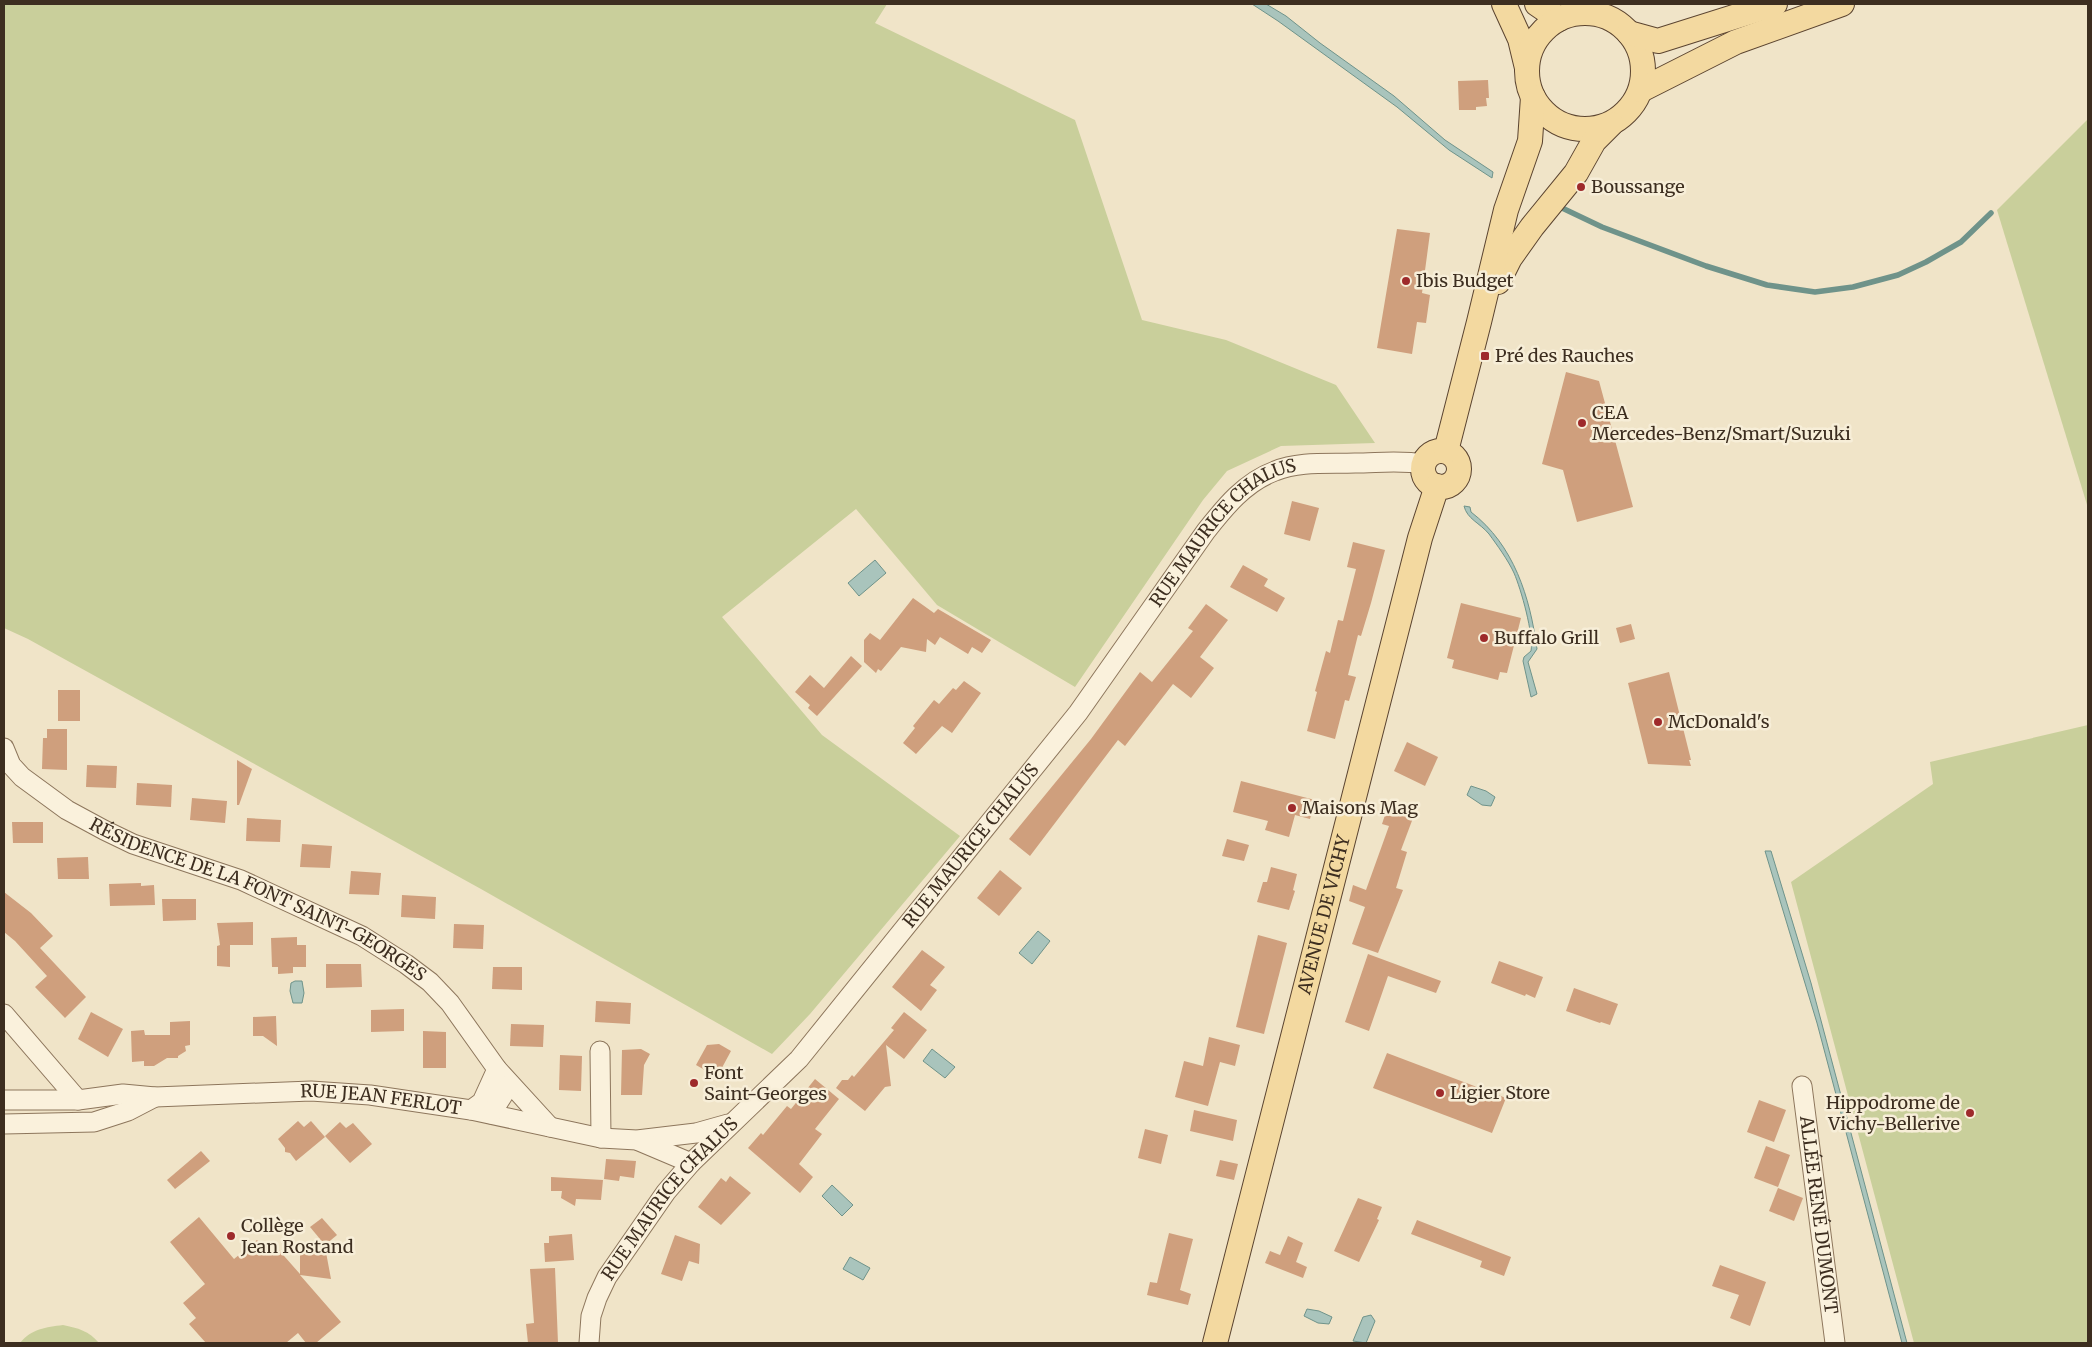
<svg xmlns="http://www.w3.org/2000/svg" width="2092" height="1347" viewBox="0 0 2092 1347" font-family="Merriweather,serif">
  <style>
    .green { fill: #c9cf9b }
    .water { fill: #a9c4bc; stroke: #6f938a }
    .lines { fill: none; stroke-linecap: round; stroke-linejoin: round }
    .stream { stroke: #6f938a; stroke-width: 5.5 }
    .building { fill: #cf9f7d }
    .minor-casing { stroke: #8d765c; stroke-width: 21 }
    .major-casing { stroke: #5b4430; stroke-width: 26 }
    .minor { stroke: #faf1dc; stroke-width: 19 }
    .major { stroke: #f3d9a0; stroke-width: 24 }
    .poi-dot { fill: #9e2a2b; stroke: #f7eed8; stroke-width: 2 }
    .labels { text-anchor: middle; stroke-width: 5; stroke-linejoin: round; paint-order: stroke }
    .poi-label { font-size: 18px; fill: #3d2e20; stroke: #f7eed8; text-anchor: start }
    .street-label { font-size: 18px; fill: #3d2e20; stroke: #f7eed8 }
  </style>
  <rect width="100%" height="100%" fill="#f0e4c8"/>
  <!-- green -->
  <g class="green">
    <path d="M 4,4 L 887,4 L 875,23 L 1075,120 L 1142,320 L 1226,340 L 1336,385 L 1375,443 L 1281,446 L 1227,471 L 1203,500 L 1075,687 L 937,605 L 856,509 L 722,617 L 822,735 L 960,836 L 810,1014 L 772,1054 L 481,889 L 28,639 L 4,628 Z"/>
    <path d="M 2088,119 L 2088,508 L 1997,210 Z"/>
    <path d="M 2088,725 L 2088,1343 L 1914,1343 L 1791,882 L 1933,784 L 1930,762 Z"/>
    <path d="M 63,1325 C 78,1328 89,1331 99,1343 L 20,1343 C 31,1329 46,1327 63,1325 Z"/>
  </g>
  <!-- water -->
  <g class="water">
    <path d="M 1252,4 L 1266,4 L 1286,16 L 1320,43 L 1394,96 L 1445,140 L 1493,172 L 1492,178 L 1449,150 L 1397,107 L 1278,21 Z"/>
    <path d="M 1464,506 L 1470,507 L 1471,512 C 1514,545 1530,597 1537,649 L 1528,662 L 1537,694 L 1531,697 L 1523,661 L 1524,657 L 1531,651 C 1534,635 1521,589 1514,573 C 1508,560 1497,545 1489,534 C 1480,523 1467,519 1464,506 Z"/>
    <path d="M 875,560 L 886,573 L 859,596 L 848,583 Z"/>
    <path d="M 1471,786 L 1486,791 L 1495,797 L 1491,806 L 1482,805 L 1467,795 Z"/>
    <path d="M 1765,851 L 1771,851 L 1811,983 L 1907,1343 L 1902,1343 L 1817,1023 Z"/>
    <path d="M 1038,931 L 1050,941 L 1032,964 L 1019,953 Z"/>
    <path d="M 295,981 L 302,981 L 304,993 L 302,1003 L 293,1003 L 290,991 L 291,983 Z"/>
    <path d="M 932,1049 L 955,1067 L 945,1078 L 923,1061 Z"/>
    <path d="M 832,1185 L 853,1205 L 842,1216 L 822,1196 Z"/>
    <path d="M 850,1257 L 870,1268 L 863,1280 L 843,1269 Z"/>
    <path d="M 1307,1309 L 1319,1311 L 1332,1317 L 1329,1324 L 1318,1323 L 1304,1316 Z"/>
    <path d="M 1371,1315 L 1375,1321 L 1366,1343 L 1353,1341 L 1363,1317 Z"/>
  </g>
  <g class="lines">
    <!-- stream -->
    <path class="stream" d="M 1560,207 L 1602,227 L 1706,266 L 1767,285 L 1815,292 L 1853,287 L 1898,275 L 1926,262 L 1961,242 L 1991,213"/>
  </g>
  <!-- building -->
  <g class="building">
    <path d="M 1488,80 L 1489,98 L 1486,98 L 1487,106 L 1476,107 L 1476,110 L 1459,110 L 1458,81 Z"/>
    <path d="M 1397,229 L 1430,233 L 1422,293 L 1430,295 L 1426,323 L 1417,322 L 1412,354 L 1377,348 Z"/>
    <path d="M 1566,372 L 1599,381 L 1633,507 L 1577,522 L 1563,470 L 1542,464 Z"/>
    <path d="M 1292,501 L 1319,508 L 1310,541 L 1284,534 Z"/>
    <path d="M 1353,542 L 1385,550 L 1371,603 L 1361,636 L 1358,635 L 1348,675 L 1356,677 L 1349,701 L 1345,700 L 1335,739 L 1307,731 L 1317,692 L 1315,691 L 1326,651 L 1330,653 L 1338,620 L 1343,621 L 1356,569 L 1347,567 Z"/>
    <path d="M 1243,565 L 1268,579 L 1264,586 L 1285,598 L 1277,612 L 1230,587 Z"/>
    <path d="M 913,598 L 934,613 L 938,609 L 991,640 L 982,653 L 972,647 L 968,654 L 940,637 L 935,645 L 927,639 L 926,652 L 901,647 L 881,671 L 878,669 L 876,673 L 864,662 L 864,640 L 870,633 L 880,640 Z"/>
    <path d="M 1461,603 L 1521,618 L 1507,673 L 1500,672 L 1498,680 L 1452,668 L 1454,660 L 1447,658 Z"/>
    <path d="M 1206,604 L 1228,620 L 1200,657 L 1214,668 L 1191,698 L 1173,684 L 1125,746 L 1118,740 L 1030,856 L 1009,839 L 1091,739 L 1140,672 L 1152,682 L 1193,631 L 1188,628 Z"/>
    <path d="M 1631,624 L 1635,639 L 1620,643 L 1616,628 Z"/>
    <path d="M 851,656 L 862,666 L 817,716 L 808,708 L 810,705 L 795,692 L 810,675 L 824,688 Z"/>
    <path d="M 1669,672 L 1691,760 L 1689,760 L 1691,766 L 1648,764 L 1628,683 Z"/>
    <path d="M 964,681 L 981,693 L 952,733 L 942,726 L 916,754 L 903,743 L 915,728 L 913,726 L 934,700 L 939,704 L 953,688 L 956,690 Z"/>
    <rect x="58" y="690" width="22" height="31"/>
    <path d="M 47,729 L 67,729 L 67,770 L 42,769 L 43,738 L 47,738 Z"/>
    <path d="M 1407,742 L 1438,757 L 1425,786 L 1394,771 Z"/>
    <path d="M 237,760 L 252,769 L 239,805 L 237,805 Z"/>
    <path d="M 87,765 L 117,766 L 116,788 L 86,787 Z"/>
    <path d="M 1241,781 L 1315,800 L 1310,819 L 1295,815 L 1289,837 L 1265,830 L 1268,821 L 1233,812 Z"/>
    <path d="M 137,783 L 172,785 L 171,807 L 136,805 Z"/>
    <path d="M 192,798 L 227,801 L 225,823 L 190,820 Z"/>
    <path d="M 1390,800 L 1416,810 L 1401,850 L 1407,852 L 1396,888 L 1403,890 L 1378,953 L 1352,944 L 1365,907 L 1349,901 L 1353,885 L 1366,890 L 1389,826 L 1382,824 Z"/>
    <path d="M 247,818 L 281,820 L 280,842 L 246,841 Z"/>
    <path d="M 12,822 L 43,822 L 43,843 L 13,843 Z"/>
    <path d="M 1227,839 L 1249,845 L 1244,861 L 1222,856 Z"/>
    <path d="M 302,844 L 332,846 L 330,868 L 300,867 Z"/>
    <path d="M 88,857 L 89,879 L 58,879 L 57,858 Z"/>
    <path d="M 1271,867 L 1297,874 L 1293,890 L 1295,891 L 1289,910 L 1257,902 L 1263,882 L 1267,882 Z"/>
    <path d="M 1000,870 L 1022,888 L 999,916 L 977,898 Z"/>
    <path d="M 351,871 L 381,873 L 379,895 L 349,894 Z"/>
    <path d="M 141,883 L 141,886 L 154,885 L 155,905 L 110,906 L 109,884 Z"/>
    <path d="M 4,892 L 31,913 L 53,936 L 40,948 L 86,997 L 65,1018 L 35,987 L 47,976 L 15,941 L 4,932 Z"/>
    <path d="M 402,895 L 436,897 L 435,919 L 401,917 Z"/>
    <path d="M 162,899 L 196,899 L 196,920 L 163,921 Z"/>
    <path d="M 253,922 L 253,945 L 230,945 L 230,967 L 217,966 L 217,946 L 220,945 L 217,923 Z"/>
    <path d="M 454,924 L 484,925 L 483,949 L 453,948 Z"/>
    <path d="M 1258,935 L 1287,943 L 1264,1034 L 1236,1027 Z"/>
    <path d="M 297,937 L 297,945 L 306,945 L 306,967 L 293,967 L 293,973 L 278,974 L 278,967 L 272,967 L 271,938 Z"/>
    <path d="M 922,950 L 945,967 L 930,985 L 937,990 L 921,1011 L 892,987 Z"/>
    <path d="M 1368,954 L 1441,981 L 1436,993 L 1388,976 L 1369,1031 L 1345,1022 Z"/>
    <path d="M 1499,961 L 1543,977 L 1535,998 L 1526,994 L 1525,996 L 1491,983 Z"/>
    <path d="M 326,964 L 361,964 L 362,987 L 326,988 Z"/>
    <path d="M 493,967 L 522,967 L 522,990 L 492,989 Z"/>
    <path d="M 1574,988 L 1618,1004 L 1610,1025 L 1601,1022 L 1600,1023 L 1566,1011 Z"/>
    <path d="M 596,1001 L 631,1003 L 630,1024 L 595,1022 Z"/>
    <path d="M 404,1009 L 404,1031 L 371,1032 L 371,1010 Z"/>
    <path d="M 91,1012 L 123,1029 L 108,1057 L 78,1039 Z"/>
    <path d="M 904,1012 L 927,1030 L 904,1059 L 886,1045 L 891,1086 L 885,1087 L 865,1111 L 836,1088 L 842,1080 L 848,1080 L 852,1075 L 854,1077 L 894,1030 L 891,1028 Z"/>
    <path d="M 276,1016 L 277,1046 L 263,1036 L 253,1036 L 253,1017 Z"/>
    <path d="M 190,1021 L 190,1045 L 185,1046 L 186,1051 L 178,1056 L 178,1058 L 167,1058 L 154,1066 L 144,1066 L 144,1061 L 132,1062 L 131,1031 L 144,1030 L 145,1035 L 170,1035 L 170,1022 Z"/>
    <path d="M 511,1024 L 544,1025 L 543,1047 L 510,1046 Z"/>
    <path d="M 423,1031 L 446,1032 L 446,1068 L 423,1068 Z"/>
    <path d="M 1209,1037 L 1240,1045 L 1235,1066 L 1220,1062 L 1208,1106 L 1175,1097 L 1184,1061 L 1203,1066 Z"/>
    <path d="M 719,1044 L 731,1051 L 717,1077 L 696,1065 L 707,1045 Z"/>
    <path d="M 641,1049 L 650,1054 L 644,1065 L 642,1095 L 621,1095 L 622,1050 Z"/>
    <path d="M 1387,1053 L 1506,1098 L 1492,1133 L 1373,1088 Z"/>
    <path d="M 560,1055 L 582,1056 L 581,1091 L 559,1090 Z"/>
    <path d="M 815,1079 L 839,1099 L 815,1129 L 822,1134 L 799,1164 L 813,1177 L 800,1193 L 748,1148 L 761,1133 L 763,1135 L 787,1106 L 791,1109 Z"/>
    <path d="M 1759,1100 L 1786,1110 L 1774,1142 L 1747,1132 Z"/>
    <path d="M 1194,1110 L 1237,1120 L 1233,1141 L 1190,1131 Z"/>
    <path d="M 298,1121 L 304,1127 L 311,1121 L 325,1137 L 296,1161 L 290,1153 L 285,1152 L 285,1148 L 278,1139 Z"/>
    <path d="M 340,1122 L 346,1128 L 353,1123 L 372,1144 L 350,1163 L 325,1136 Z"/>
    <path d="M 1145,1129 L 1168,1135 L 1161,1164 L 1138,1158 Z"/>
    <path d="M 1766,1146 L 1790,1155 L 1778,1187 L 1754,1178 Z"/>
    <path d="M 201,1151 L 210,1161 L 175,1189 L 167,1180 Z"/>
    <path d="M 606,1159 L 636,1161 L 634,1178 L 620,1176 L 619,1181 L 604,1179 Z"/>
    <path d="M 1220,1160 L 1238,1164 L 1234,1180 L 1216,1176 Z"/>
    <path d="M 730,1176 L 751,1193 L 721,1225 L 698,1207 L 721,1178 L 726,1182 Z"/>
    <path d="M 551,1177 L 603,1180 L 601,1200 L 576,1199 L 575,1206 L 561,1198 L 562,1191 L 551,1191 Z"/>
    <path d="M 1778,1188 L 1803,1198 L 1794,1221 L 1769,1211 Z"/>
    <path d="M 1358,1198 L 1382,1207 L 1377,1219 L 1379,1220 L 1359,1262 L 1334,1251 Z"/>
    <path d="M 199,1217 L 234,1259 L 257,1240 L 269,1255 L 277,1248 L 300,1274 L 300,1243 L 325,1247 L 331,1279 L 300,1275 L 341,1322 L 316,1343 L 306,1343 L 298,1333 L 286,1343 L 206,1343 L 189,1324 L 196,1318 L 183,1303 L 205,1284 L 170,1242 Z"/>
    <path d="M 322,1218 L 337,1235 L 325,1245 L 310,1227 Z"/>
    <path d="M 1417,1220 L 1511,1257 L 1504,1276 L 1480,1267 L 1482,1261 L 1411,1234 Z"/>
    <path d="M 1169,1233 L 1193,1239 L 1180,1290 L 1191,1294 L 1188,1305 L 1147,1295 L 1150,1282 L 1157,1283 Z"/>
    <path d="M 572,1234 L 574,1260 L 545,1262 L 544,1243 L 549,1243 L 549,1236 Z"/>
    <path d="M 675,1235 L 700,1244 L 699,1264 L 689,1261 L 682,1281 L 661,1274 Z"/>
    <path d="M 1288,1236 L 1303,1243 L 1296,1262 L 1307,1267 L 1303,1278 L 1265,1263 L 1270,1251 L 1280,1255 Z"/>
    <path d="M 1720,1265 L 1766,1282 L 1750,1326 L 1730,1318 L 1739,1295 L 1712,1286 Z"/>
    <path d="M 555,1268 L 558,1343 L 528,1343 L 526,1324 L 534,1323 L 530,1269 Z"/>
  </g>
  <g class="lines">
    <defs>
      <g id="minor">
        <path id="s1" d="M 4,748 L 11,765 L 22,777 L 67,810 L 104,830 L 133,844 L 241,880 L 362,936 L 406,964 L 430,982 L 450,1003 L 497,1069 L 550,1127"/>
        <path d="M 4,1014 L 78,1100"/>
        <path d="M 600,1051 L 601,1138"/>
        <path id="s2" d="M 1802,1086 L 1835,1343"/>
        <path id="s3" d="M 4,1100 L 78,1100 L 123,1094 L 155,1097 L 311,1091 L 370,1095 L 471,1110 L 601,1138 L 637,1140 L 696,1133 L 728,1124"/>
        <path d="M 471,1110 L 482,1102 L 497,1069"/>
        <path d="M 491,1114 L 510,1084"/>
        <path d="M 4,1124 L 94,1122 L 128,1111 L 155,1097"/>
        <path d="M 639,1141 L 691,1163"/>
        <path id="s4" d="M 589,1343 L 591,1316 L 597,1298 L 607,1277 L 666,1192 L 691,1163 L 799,1059 L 1078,713 L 1206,531 C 1225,507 1245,482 1275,471 C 1299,461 1329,464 1355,463 C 1377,463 1401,460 1423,464"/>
      </g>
      <g id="major">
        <path d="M 1504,4 L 1520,39 L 1527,68"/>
        <path d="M 1537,4 L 1559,19"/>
        <circle cx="1585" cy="71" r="58"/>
        <path d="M 1629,33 L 1658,41 L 1775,4"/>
        <path d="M 1641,90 L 1736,42 L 1842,4"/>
        <path d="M 1498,282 L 1510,258 L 1532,227 L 1576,173 L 1594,141 L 1611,124"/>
        <circle cx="1441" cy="469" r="18"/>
        <path d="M 1446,451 L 1479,322 L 1506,210 L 1530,141 L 1533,97"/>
        <path id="s5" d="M 1215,1343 L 1420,538 L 1437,486"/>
      </g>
    </defs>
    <!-- minor casing -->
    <use href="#minor" class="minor-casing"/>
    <!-- major casing -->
    <use href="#major" class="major-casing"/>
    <!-- minor -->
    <use href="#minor" class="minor"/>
    <!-- major -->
    <use href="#major" class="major"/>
  </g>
  <!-- markers -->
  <g class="poi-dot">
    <circle cx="1581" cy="187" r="5"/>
    <circle cx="1406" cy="281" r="5"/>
    <rect x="1480" y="351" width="10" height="10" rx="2.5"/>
    <circle cx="1582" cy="423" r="5"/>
    <circle cx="1484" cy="638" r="5"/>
    <circle cx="1658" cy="722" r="5"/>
    <circle cx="1292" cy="808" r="5"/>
    <circle cx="694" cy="1083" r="5"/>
    <circle cx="1440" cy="1093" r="5"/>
    <circle cx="1970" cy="1113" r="5"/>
    <circle cx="231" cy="1236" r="5"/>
  </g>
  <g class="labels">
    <!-- poi labels -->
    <g class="poi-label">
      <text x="1591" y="193">Boussange</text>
      <text x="1416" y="287">Ibis Budget</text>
      <text x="1495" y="362">Pré des Rauches</text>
      <text x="1592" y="419">CEA<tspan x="1592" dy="21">Mercedes-Benz/Smart/Suzuki</tspan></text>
      <text x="1494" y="644">Buffalo Grill</text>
      <text x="1668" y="728">McDonald's</text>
      <text x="1302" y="814">Maisons Mag</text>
      <text x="704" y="1079">Font<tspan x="704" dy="21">Saint-Georges</tspan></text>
      <text x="1450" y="1099">Ligier Store</text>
      <text x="1960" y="1109" text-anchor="end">Hippodrome de<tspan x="1960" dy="21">Vichy-Bellerive</tspan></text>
      <text x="241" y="1232">Collège<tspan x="241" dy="21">Jean Rostand</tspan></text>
    </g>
    <!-- street labels -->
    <g class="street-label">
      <text dy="6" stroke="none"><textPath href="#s4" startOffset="1040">RUE MAURICE CHALUS</textPath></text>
      <text dy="6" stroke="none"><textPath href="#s4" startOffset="635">RUE MAURICE CHALUS</textPath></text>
      <text dy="6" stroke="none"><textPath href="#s1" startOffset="302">RÉSIDENCE DE LA FONT SAINT-GEORGES</textPath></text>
      <text dy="6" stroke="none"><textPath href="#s5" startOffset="442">AVENUE DE VICHY</textPath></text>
      <text dy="6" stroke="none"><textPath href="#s3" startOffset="378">RUE JEAN FERLOT</textPath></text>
      <text dy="6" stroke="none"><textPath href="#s4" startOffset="170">RUE MAURICE CHALUS</textPath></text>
      <text dy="6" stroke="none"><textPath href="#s2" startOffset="130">ALLÉE RENÉ DUMONT</textPath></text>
    </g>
  </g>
  <!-- border -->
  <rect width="2092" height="1347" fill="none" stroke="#3d2e20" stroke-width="10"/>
</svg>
